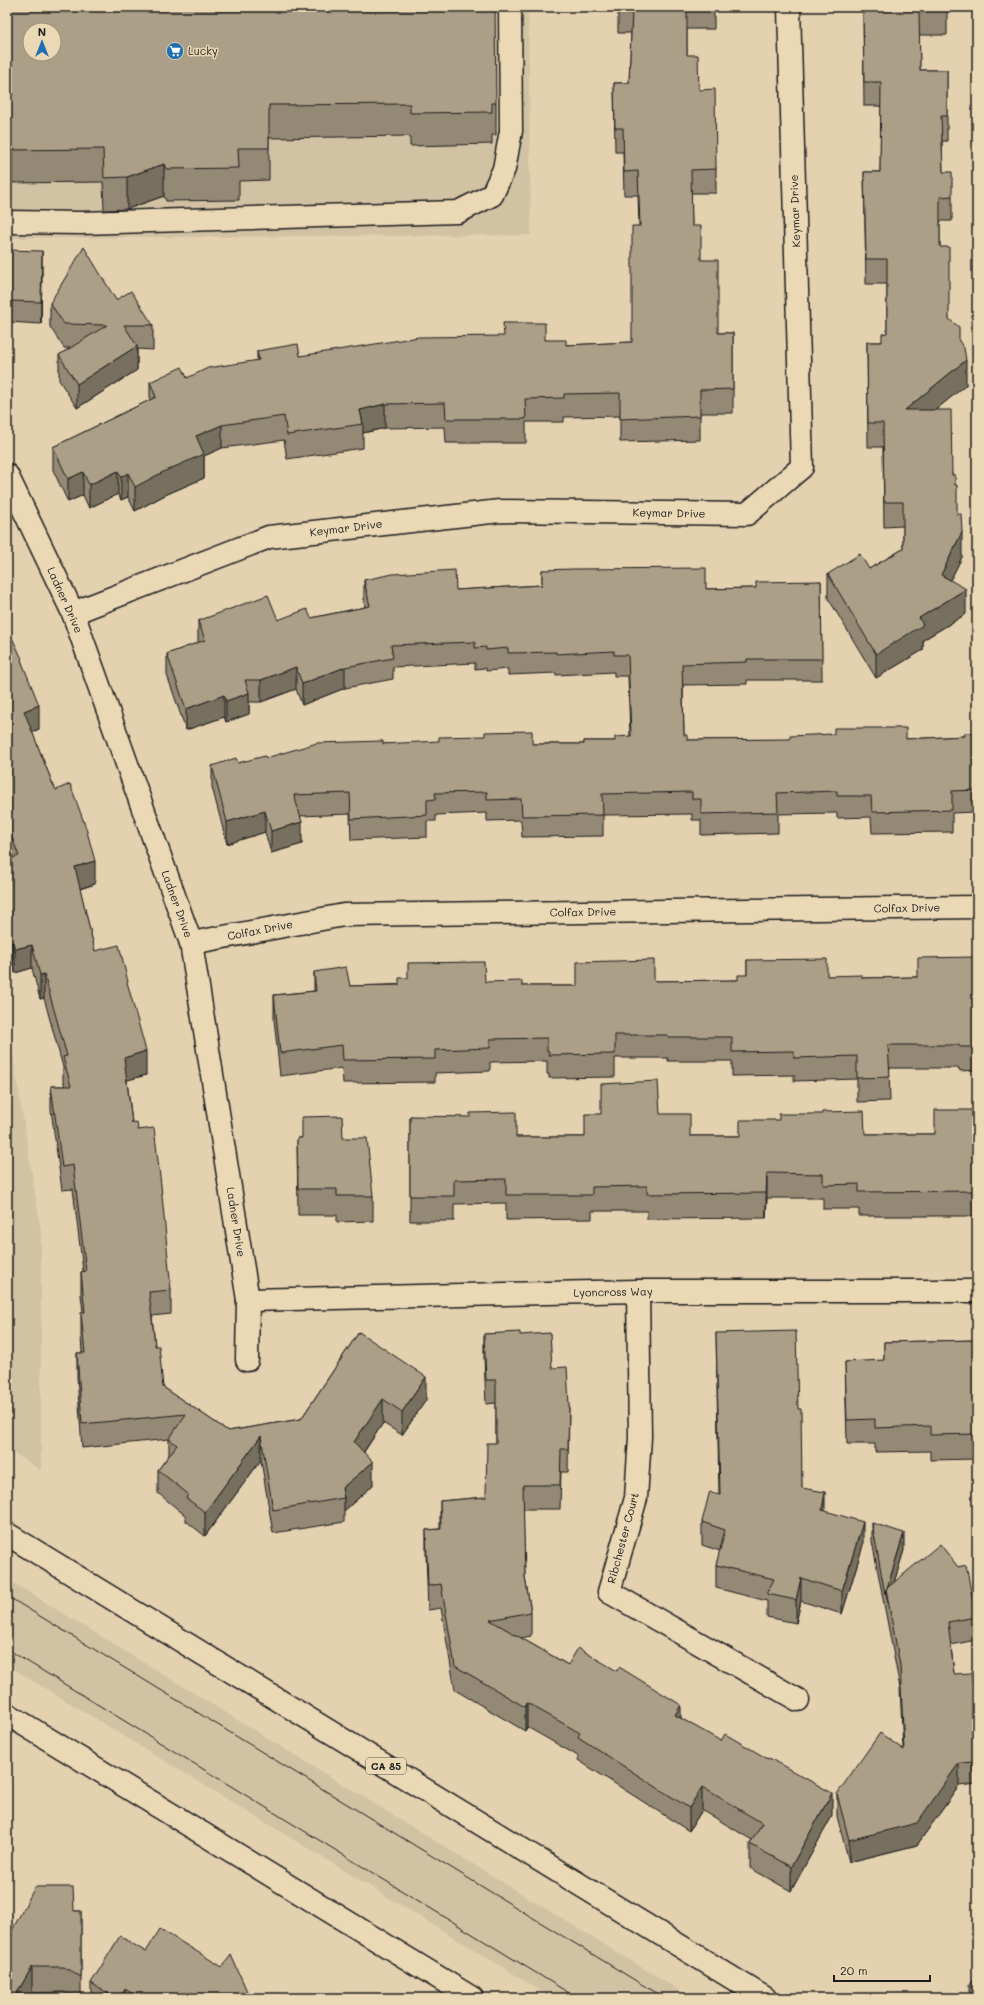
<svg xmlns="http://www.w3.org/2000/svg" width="984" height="2005" viewBox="0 0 984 2005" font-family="Mali,sans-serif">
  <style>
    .built { fill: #d2c2a4; fill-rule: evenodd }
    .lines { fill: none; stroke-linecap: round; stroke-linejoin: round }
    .minor-casing { stroke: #1c1c1c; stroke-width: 25 }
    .highway-casing { stroke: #1c1c1c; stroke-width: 25 }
    .minor { stroke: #ebd9b6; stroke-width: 22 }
    .highway { stroke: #ebd9b6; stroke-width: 22 }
    .tram { stroke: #1c1c1c; stroke-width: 1 }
    .wall { fill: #948974; stroke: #1c1c1c }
    .shaded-wall { fill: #786f5e; stroke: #1c1c1c }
    .building { fill: #ac9f87; stroke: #1c1c1c; fill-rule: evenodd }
    .labels { text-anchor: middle; stroke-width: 3; stroke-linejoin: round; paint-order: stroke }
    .shield { fill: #ebd9b6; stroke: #5a554a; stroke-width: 1 }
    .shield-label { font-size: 10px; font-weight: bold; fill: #1c1c1c }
    .poi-label { font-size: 11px; fill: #1c1c1c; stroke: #ebd9b6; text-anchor: start }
    .street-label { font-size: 11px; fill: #1c1c1c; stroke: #ebd9b6 }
  </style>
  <rect width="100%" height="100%" fill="#e3d1b0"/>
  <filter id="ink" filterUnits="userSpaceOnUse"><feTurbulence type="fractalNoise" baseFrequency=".025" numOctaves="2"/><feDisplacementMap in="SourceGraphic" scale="8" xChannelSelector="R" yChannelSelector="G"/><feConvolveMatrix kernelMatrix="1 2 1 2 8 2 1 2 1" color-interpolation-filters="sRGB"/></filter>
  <g filter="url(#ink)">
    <!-- built -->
    <g class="built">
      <path d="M 7,7 L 528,7 L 531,235 L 7,238 ZM 30,30 L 54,30 L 54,54 L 30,54 Z"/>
      <path d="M 7,1036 L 13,1055 L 41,1231 L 41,1470 L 7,1449 Z"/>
      <path d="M 7,1579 L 692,1998 L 553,1998 L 7,1665 Z"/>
    </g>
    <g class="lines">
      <defs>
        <g id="minor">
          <path d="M 7,222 L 81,223 L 458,212 L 492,195 L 504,169 L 511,131 L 510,7"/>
          <path d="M 7,475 L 73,613 L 191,943 L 248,1300 L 247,1360"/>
          <path d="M 73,613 L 269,537 L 500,511 L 747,514 L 802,467 L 789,7"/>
          <path d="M 191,943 L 344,915 L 977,907"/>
          <path d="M 638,1291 L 640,1437 L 636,1498 L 609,1592 L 798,1700"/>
          <path d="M 248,1300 L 638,1291 L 977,1291"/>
        </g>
        <g id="highway">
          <path d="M 7,1534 L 765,1998"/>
          <path d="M 7,1714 L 472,1998"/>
        </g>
      </defs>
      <!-- minor casing -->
      <use href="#minor" class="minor-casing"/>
      <!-- highway casing -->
      <use href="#highway" class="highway-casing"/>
      <!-- minor -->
      <use href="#minor" class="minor"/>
      <!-- highway -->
      <use href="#highway" class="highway"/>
      <!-- tram -->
      <g class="tram">
        <path d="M 7,1596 L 664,1998"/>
        <path d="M 7,1649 L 577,1998"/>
      </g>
    </g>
    <!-- wall -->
    <g class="wall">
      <path d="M 7,7 L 496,103 L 496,135 L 492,135 L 492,144 L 410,146 L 410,136 L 269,138 L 269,180 L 239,181 L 239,200 L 166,201 L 164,196 L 127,209 L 104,210 L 103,182 L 7,183 Z"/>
      <path d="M 618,7 L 714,7 L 714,29 L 687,29 L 687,55 L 699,90 L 716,169 L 716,193 L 691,193 L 692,226 L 701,260 L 718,333 L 733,333 L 733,413 L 700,413 L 700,440 L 620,442 L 620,416 L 564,417 L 564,422 L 526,422 L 526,443 L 446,443 L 445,427 L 385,428 L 363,433 L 363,448 L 287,459 L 284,440 L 222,448 L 204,456 L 204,478 L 165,495 L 135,511 L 128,497 L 121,500 L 118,494 L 89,508 L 83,495 L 68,502 L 53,470 L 53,447 L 150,400 L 150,382 L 187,378 L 257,361 L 257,351 L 300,356 L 545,340 L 566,345 L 632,342 L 639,226 L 638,195 L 624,195 L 623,152 L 615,152 L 614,83 L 629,83 L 631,33 L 618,33 Z"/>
      <path d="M 863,7 L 947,7 L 947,35 L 919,35 L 920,70 L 947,70 L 947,141 L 942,141 L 943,172 L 952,196 L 952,221 L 940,221 L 940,247 L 949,319 L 959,341 L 966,385 L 935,410 L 955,485 L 957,514 L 962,557 L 950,580 L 966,614 L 923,640 L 923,650 L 876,678 L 828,598 L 828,574 L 869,569 L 903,549 L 903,526 L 884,527 L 883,447 L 868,447 L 867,342 L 882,342 L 887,333 L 887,284 L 866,284 L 864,172 L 880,172 L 881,106 L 864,106 Z"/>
      <path d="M 7,250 L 42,272 L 41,324 L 9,322 L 9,347 L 7,347 Z"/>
      <path d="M 116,300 L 153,325 L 153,350 L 137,349 L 137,370 L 77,408 L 59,380 L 59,355 L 70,348 L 64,348 L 50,327 L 50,303 Z"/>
      <path d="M 542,570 L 706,589 L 756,588 L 821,581 L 822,680 L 747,680 L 747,684 L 683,685 L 684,735 L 687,740 L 906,739 L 964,736 L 977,733 L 977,812 L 952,813 L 952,832 L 872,833 L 871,817 L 837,818 L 837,813 L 778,814 L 778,833 L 701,835 L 701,820 L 692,820 L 692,814 L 603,815 L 603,836 L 522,837 L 521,820 L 487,821 L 487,813 L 436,815 L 436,821 L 427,821 L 427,837 L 351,840 L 350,814 L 300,816 L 302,844 L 271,853 L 265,832 L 227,844 L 212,787 L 212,766 L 238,763 L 266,758 L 383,744 L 584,744 L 584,741 L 615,741 L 630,736 L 628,676 L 614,676 L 614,672 L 556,675 L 556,673 L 508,675 L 508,669 L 486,671 L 486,668 L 475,669 L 475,663 L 393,667 L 393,679 L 345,688 L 302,705 L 296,689 L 261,702 L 249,702 L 249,714 L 226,722 L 224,717 L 186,730 L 167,675 L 167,654 L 198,643 L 198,621 L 278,620 L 311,618 L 365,607 L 364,601 L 364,580 L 456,590 L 542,585 Z"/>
      <path d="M 7,630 L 22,663 L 39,729 L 32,732 L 52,782 L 95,884 L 80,889 L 95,951 L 128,988 L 146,1075 L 127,1080 L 132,1123 L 171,1290 L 171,1314 L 152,1316 L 155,1346 L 163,1387 L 228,1431 L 301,1419 L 359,1332 L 426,1400 L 402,1435 L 383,1423 L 364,1452 L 373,1485 L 344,1511 L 344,1522 L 273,1533 L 261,1460 L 205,1536 L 186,1521 L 186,1516 L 158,1493 L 158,1470 L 169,1455 L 169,1439 L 82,1448 L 77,1377 L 77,1353 L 82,1353 L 81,1336 L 81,1313 L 83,1312 L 81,1295 L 81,1272 L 83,1271 L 73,1189 L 62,1190 L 51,1110 L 51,1086 L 65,1086 L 63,1080 L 63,1067 L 44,998 L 40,999 L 32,968 L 15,973 L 13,965 L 11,858 L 7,847 Z"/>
      <path d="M 977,957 L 977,1070 L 960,1071 L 959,1068 L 889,1068 L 890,1101 L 857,1102 L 857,1079 L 794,1081 L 794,1075 L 732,1076 L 732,1061 L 668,1061 L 668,1058 L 615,1058 L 615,1077 L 549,1078 L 549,1074 L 547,1074 L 547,1061 L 490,1062 L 490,1071 L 435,1073 L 435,1082 L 343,1083 L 342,1068 L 280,1076 L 274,1019 L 274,995 L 314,991 L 314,972 L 350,986 L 485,982 L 522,986 L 577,986 L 654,981 L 738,980 L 747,975 L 747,960 L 827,976 L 862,978 L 918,977 Z"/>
      <path d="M 977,1110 L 977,1216 L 859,1216 L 859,1209 L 823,1209 L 823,1198 L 767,1198 L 766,1218 L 647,1219 L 647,1211 L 592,1211 L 592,1219 L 506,1220 L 506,1203 L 454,1204 L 454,1221 L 410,1221 L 410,1116 L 516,1137 L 585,1137 L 660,1114 L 690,1136 L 740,1136 L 865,1134 L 935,1134 Z"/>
      <path d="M 297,1138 L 343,1138 L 373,1196 L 373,1221 L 337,1222 L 337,1215 L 298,1215 Z"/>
      <path d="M 716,1333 L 798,1409 L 802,1488 L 825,1511 L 863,1545 L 842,1614 L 801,1601 L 796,1623 L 767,1617 L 767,1601 L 716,1588 L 716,1565 L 720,1551 L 702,1545 L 702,1522 L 719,1494 Z"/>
      <path d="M 484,1334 L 520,1335 L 552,1368 L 569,1405 L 568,1472 L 561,1472 L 560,1509 L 523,1509 L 525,1577 L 531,1612 L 531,1636 L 521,1638 L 568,1665 L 681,1718 L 832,1816 L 791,1891 L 750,1868 L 750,1844 L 752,1840 L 702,1810 L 689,1831 L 578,1760 L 578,1756 L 527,1727 L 525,1731 L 455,1690 L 441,1608 L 428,1610 L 426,1553 L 426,1530 L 440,1529 L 440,1501 L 486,1497 L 496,1443 L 496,1403 L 486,1404 L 484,1357 Z"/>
      <path d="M 977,1340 L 977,1459 L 930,1460 L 930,1451 L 875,1452 L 875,1444 L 847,1444 L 845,1362 L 884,1361 L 884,1342 Z"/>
      <path d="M 872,1523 L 904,1550 L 894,1582 L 976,1617 L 976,1640 L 951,1645 L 954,1674 L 972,1683 L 976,1714 L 977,1714 L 977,1784 L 959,1786 L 917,1845 L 849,1862 L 837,1816 L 837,1794 L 903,1749 L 900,1688 L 872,1541 Z"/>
      <path d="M 74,1911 L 81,1911 L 81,1998 L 74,1998 L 64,1992 L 32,1993 L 29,1998 L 7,1998 Z"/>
      <path d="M 146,1952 L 250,1998 L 91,1998 L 91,1983 Z"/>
      <path d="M 977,1974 L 977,1998 L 969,1998 L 969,1986 Z"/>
    </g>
    <!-- shaded-wall -->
    <g class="shaded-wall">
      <path d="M 164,164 L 164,196 L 127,209 L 127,177 Z"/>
      <path d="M 42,251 L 42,272 L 41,324 L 41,302 Z"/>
      <path d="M 137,346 L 137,370 L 77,408 L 77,384 Z"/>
      <path d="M 966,360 L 966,385 L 905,435 L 905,410 Z"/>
      <path d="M 385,404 L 385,428 L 363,433 L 363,424 L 360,410 Z"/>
      <path d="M 222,425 L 222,448 L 204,456 L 204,478 L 165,495 L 135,511 L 135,487 L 196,436 Z"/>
      <path d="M 118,471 L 118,494 L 89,508 L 89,485 Z"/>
      <path d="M 83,472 L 83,495 L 68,502 L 68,479 Z"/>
      <path d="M 128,473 L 128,497 L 121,500 L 121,477 Z"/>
      <path d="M 962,532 L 962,557 L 941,599 L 941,575 Z"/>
      <path d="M 966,589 L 966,614 L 923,640 L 923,650 L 876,678 L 876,654 L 919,618 Z"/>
      <path d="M 296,667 L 296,689 L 261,702 L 261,680 Z"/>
      <path d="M 345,667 L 345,688 L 302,705 L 302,684 Z"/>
      <path d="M 249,693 L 249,714 L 226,722 L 226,701 Z"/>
      <path d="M 224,695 L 224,717 L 186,730 L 186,709 Z"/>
      <path d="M 39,705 L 39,729 L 24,735 L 24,711 Z"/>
      <path d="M 265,811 L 265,832 L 227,844 L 227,822 Z"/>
      <path d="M 302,822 L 302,844 L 271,853 L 271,831 Z"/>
      <path d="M 95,861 L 95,884 L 75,890 L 75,867 Z"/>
      <path d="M 13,942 L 13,965 L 7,967 L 7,944 Z"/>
      <path d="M 32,945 L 32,968 L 15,973 L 15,949 Z"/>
      <path d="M 44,974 L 44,998 L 40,999 L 40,975 Z"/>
      <path d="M 146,1051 L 146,1075 L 124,1081 L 124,1058 Z"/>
      <path d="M 767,1173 L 767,1198 L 766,1218 L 766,1193 Z"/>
      <path d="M 426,1377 L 426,1400 L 402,1435 L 402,1412 Z"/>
      <path d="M 383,1399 L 383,1423 L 354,1466 L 354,1442 Z"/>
      <path d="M 261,1436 L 261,1460 L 205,1536 L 205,1512 Z"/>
      <path d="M 373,1462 L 373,1485 L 344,1511 L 344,1498 L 342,1488 Z"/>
      <path d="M 825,1492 L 825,1516 L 822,1510 Z"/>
      <path d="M 863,1522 L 863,1545 L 842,1614 L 842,1591 Z"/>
      <path d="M 904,1533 L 904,1550 L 888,1603 L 886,1592 Z"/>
      <path d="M 801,1578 L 801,1601 L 796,1623 L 796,1600 Z"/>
      <path d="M 527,1703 L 527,1727 L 525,1731 L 525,1707 Z"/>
      <path d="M 681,1705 L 681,1728 L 675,1715 Z"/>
      <path d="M 959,1763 L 959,1786 L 917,1845 L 849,1862 L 849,1840 Z"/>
      <path d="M 702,1787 L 702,1810 L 689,1831 L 689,1808 Z"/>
      <path d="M 832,1793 L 832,1816 L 791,1891 L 791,1867 Z"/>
      <path d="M 32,1967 L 32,1993 L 29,1998 L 14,1998 Z"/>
      <path d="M 125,1989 L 125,1998 L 120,1998 Z"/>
    </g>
    <!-- building -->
    <g class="building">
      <path d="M 7,7 L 495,7 L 496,103 L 492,103 L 492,112 L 410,113 L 410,104 L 269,105 L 269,148 L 238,148 L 239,168 L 166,169 L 164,164 L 127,177 L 104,178 L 103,149 L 7,150 ZM 30,30 L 54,30 L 54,54 L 30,54 Z"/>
      <path d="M 618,7 L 687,7 L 687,55 L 698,55 L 699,90 L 715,89 L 716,169 L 691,170 L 692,226 L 701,226 L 701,260 L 718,260 L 718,333 L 733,333 L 733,389 L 700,390 L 700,416 L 620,419 L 620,393 L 564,394 L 564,398 L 525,399 L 526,419 L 446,419 L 445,403 L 385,404 L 360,410 L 363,424 L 287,435 L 284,416 L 222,425 L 196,436 L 204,454 L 165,471 L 135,487 L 128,473 L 121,477 L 118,471 L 89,485 L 83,472 L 68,479 L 53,447 L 156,397 L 150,382 L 182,367 L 187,378 L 208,368 L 259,360 L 257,351 L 298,344 L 300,356 L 419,337 L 504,336 L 503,323 L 545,323 L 545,340 L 566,340 L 566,345 L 632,342 L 632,226 L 640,226 L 638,171 L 624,172 L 623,128 L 615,128 L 614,83 L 629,83 L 632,10 L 618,10 Z"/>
      <path d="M 863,7 L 947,7 L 947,10 L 919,11 L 920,70 L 947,70 L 947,116 L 941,116 L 943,172 L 952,172 L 952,196 L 940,197 L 940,247 L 949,247 L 949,319 L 959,327 L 959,341 L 964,348 L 966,360 L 905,410 L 951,410 L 952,475 L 955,475 L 955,485 L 957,485 L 957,514 L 961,514 L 962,532 L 941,575 L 966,589 L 919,618 L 923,625 L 876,654 L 828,574 L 860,554 L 869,569 L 903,549 L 903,502 L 884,502 L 883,423 L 868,423 L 867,342 L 882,342 L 882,334 L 887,333 L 887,259 L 866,259 L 864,172 L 880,172 L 881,82 L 864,82 Z"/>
      <path d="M 84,247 L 116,300 L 131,291 L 153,325 L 124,325 L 137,346 L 77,384 L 59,355 L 107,325 L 64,324 L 50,303 Z"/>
      <path d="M 7,250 L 42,251 L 41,302 L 9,301 L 9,326 L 7,326 Z"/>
      <path d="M 706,568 L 706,589 L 756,588 L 756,582 L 821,581 L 822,659 L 747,659 L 747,662 L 682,664 L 684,735 L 687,735 L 687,740 L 790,739 L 790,736 L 834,734 L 834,728 L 906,728 L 906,739 L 965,736 L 964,733 L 977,733 L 977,790 L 952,791 L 952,810 L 872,812 L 871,796 L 837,796 L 837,791 L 777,793 L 778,812 L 701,814 L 701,799 L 692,799 L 692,792 L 602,794 L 603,815 L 522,816 L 521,799 L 487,800 L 487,792 L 435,793 L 436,799 L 427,800 L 427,815 L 351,819 L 350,793 L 294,795 L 302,822 L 271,831 L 265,811 L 227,822 L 212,766 L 236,758 L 238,763 L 265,756 L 266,758 L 317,743 L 383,741 L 383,744 L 439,741 L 439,737 L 485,736 L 485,732 L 532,731 L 532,744 L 584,744 L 584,741 L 615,741 L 615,737 L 631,736 L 628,655 L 614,655 L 614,651 L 556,654 L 556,652 L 508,653 L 508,648 L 486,650 L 486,647 L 475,648 L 475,642 L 391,645 L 393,658 L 345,667 L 302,684 L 296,667 L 261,680 L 245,680 L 249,693 L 226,701 L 224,695 L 186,709 L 167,654 L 205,640 L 198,621 L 268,595 L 278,620 L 307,609 L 311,618 L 370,606 L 364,580 L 393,574 L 455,570 L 456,590 L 542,585 L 542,570 L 573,569 Z"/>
      <path d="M 8,629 L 22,659 L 21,660 L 39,705 L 24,711 L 52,782 L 56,790 L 70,784 L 86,828 L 95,861 L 75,867 L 95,951 L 119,945 L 128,982 L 127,982 L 146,1051 L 124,1058 L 132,1123 L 137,1122 L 138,1130 L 154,1128 L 161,1185 L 171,1290 L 149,1292 L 155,1346 L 159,1346 L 163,1387 L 228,1431 L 301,1419 L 359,1332 L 426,1377 L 402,1412 L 383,1399 L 354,1442 L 373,1462 L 342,1488 L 344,1498 L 273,1510 L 261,1436 L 205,1512 L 186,1498 L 188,1494 L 158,1470 L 177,1445 L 169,1439 L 186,1414 L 82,1424 L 77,1353 L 85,1353 L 81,1313 L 85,1312 L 81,1272 L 86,1271 L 73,1165 L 62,1167 L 51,1086 L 71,1086 L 63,1057 L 67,1056 L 44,974 L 40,975 L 32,945 L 15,949 L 13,942 L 7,944 L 7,859 L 19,856 L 7,824 L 7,630 Z"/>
      <path d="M 977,957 L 977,1047 L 960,1047 L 959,1045 L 888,1045 L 890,1077 L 857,1078 L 857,1056 L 794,1058 L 794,1051 L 732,1052 L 732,1037 L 668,1037 L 668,1035 L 615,1035 L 615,1054 L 549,1055 L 549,1051 L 547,1051 L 547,1038 L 490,1039 L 490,1048 L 435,1050 L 435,1059 L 343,1060 L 342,1045 L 280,1053 L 274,995 L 316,991 L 314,972 L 346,967 L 350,986 L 399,985 L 399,978 L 408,978 L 408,963 L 484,962 L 485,982 L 522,981 L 522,986 L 577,986 L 577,962 L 654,960 L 654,981 L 738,980 L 738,975 L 747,975 L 747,960 L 827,959 L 827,976 L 862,975 L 862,978 L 918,977 L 918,958 Z"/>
      <path d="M 658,1081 L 660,1114 L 690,1114 L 690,1136 L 740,1136 L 740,1120 L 779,1120 L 779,1114 L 822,1114 L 822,1112 L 864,1111 L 865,1134 L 935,1134 L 935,1110 L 977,1110 L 977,1191 L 859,1192 L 859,1184 L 823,1185 L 823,1174 L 767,1173 L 766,1193 L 647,1194 L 647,1186 L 592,1187 L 592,1195 L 506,1195 L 506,1179 L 454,1180 L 454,1196 L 410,1196 L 410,1116 L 470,1117 L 470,1113 L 516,1112 L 516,1137 L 585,1137 L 585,1114 L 601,1114 L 601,1084 Z"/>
      <path d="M 342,1116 L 343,1138 L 367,1138 L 373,1196 L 337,1196 L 337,1189 L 298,1189 L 297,1138 L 302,1138 L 302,1117 Z"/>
      <path d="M 796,1331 L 798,1409 L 801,1409 L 802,1488 L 825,1492 L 822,1510 L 863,1522 L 842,1591 L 801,1578 L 796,1600 L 767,1594 L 774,1579 L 716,1565 L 725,1530 L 702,1522 L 709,1494 L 710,1492 L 720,1494 L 716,1333 Z"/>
      <path d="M 520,1332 L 520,1335 L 550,1333 L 552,1368 L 567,1367 L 569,1405 L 568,1449 L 561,1449 L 560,1485 L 523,1485 L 525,1577 L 531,1612 L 490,1620 L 568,1665 L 578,1648 L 617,1671 L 619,1667 L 681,1705 L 675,1715 L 721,1741 L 725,1734 L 768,1759 L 769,1758 L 832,1793 L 791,1867 L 750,1844 L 762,1823 L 702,1787 L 689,1808 L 578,1737 L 580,1733 L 527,1703 L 525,1707 L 455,1666 L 441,1584 L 428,1586 L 426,1530 L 441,1529 L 440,1501 L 486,1497 L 487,1443 L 496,1443 L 496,1380 L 486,1380 L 484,1334 Z"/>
      <path d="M 977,1340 L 977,1434 L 930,1435 L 930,1426 L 875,1428 L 875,1419 L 847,1420 L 845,1362 L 884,1360 L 884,1342 Z"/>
      <path d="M 872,1523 L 904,1533 L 887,1588 L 886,1589 L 885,1594 Z"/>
      <path d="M 940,1544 L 958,1567 L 966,1565 L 976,1617 L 948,1622 L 954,1674 L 971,1673 L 972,1683 L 974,1683 L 976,1714 L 977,1714 L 977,1762 L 959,1763 L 917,1823 L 849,1840 L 837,1794 L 880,1733 L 904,1750 L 900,1665 L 886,1589 Z"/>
      <path d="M 35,1887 L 73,1887 L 74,1911 L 81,1911 L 81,1977 L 64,1967 L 32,1967 L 14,1998 L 7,1998 L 7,1940 Z"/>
      <path d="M 160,1929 L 222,1967 L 231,1955 L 250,1998 L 139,1998 L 125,1989 L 120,1998 L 116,1998 L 91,1983 L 120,1936 L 146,1952 Z"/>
      <path d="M 977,1974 L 977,1991 L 969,1986 Z"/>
    </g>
  </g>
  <!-- icons -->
  <defs>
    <symbol id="supermarket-disc" viewBox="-11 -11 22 22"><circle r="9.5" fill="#1f6fb2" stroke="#ebd9b6"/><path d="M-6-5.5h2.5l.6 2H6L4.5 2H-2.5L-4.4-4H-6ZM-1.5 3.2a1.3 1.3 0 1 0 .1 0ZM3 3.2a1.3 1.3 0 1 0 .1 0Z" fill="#fff"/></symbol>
  </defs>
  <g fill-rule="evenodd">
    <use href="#supermarket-disc" x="165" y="41" width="20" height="20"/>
  </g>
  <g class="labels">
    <!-- shield labels -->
    <rect class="shield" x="366" y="1758" width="40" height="16" rx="3"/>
    <g class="shield-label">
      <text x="386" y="1770">CA 85</text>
    </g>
    <!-- poi labels -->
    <g class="poi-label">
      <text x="188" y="55">Lucky</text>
    </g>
    <!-- street labels -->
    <g class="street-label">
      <text transform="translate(795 211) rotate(-92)" y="4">Keymar Drive</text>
      <text transform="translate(669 513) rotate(1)" y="4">Keymar Drive</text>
      <text transform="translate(346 528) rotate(-7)" y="4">Keymar Drive</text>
      <text transform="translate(65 600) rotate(66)" y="4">Ladner Drive</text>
      <text transform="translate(177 904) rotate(70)" y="4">Ladner Drive</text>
      <text transform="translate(907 908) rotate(-1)" y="4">Colfax Drive</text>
      <text transform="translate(583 912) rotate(-1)" y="4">Colfax Drive</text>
      <text transform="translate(260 930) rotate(-11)" y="4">Colfax Drive</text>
      <text transform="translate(236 1222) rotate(81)" y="4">Ladner Drive</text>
      <text transform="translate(613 1292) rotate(-1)" y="4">Lyoncross Way</text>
      <text transform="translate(623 1538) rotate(-75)" y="4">Ribchester Court</text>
    </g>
  </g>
  <!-- margin -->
  <rect width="984" height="2005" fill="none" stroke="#ebd9b6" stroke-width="24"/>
  <rect x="12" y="12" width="960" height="1981" fill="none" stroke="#1c1c1c" stroke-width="1.5" filter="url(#ink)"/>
  <!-- north arrow -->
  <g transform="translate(42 42)"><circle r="19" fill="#ebd9b6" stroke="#988d78"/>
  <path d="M0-3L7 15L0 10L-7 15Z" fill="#1f6fb2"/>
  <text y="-6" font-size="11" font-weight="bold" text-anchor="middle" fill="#1c1c1c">N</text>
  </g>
  <!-- scale -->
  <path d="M834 1975v6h96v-6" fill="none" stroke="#1c1c1c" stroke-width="2"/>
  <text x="840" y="1975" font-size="12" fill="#1c1c1c" stroke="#ebd9b6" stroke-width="3" paint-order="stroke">20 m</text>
</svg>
